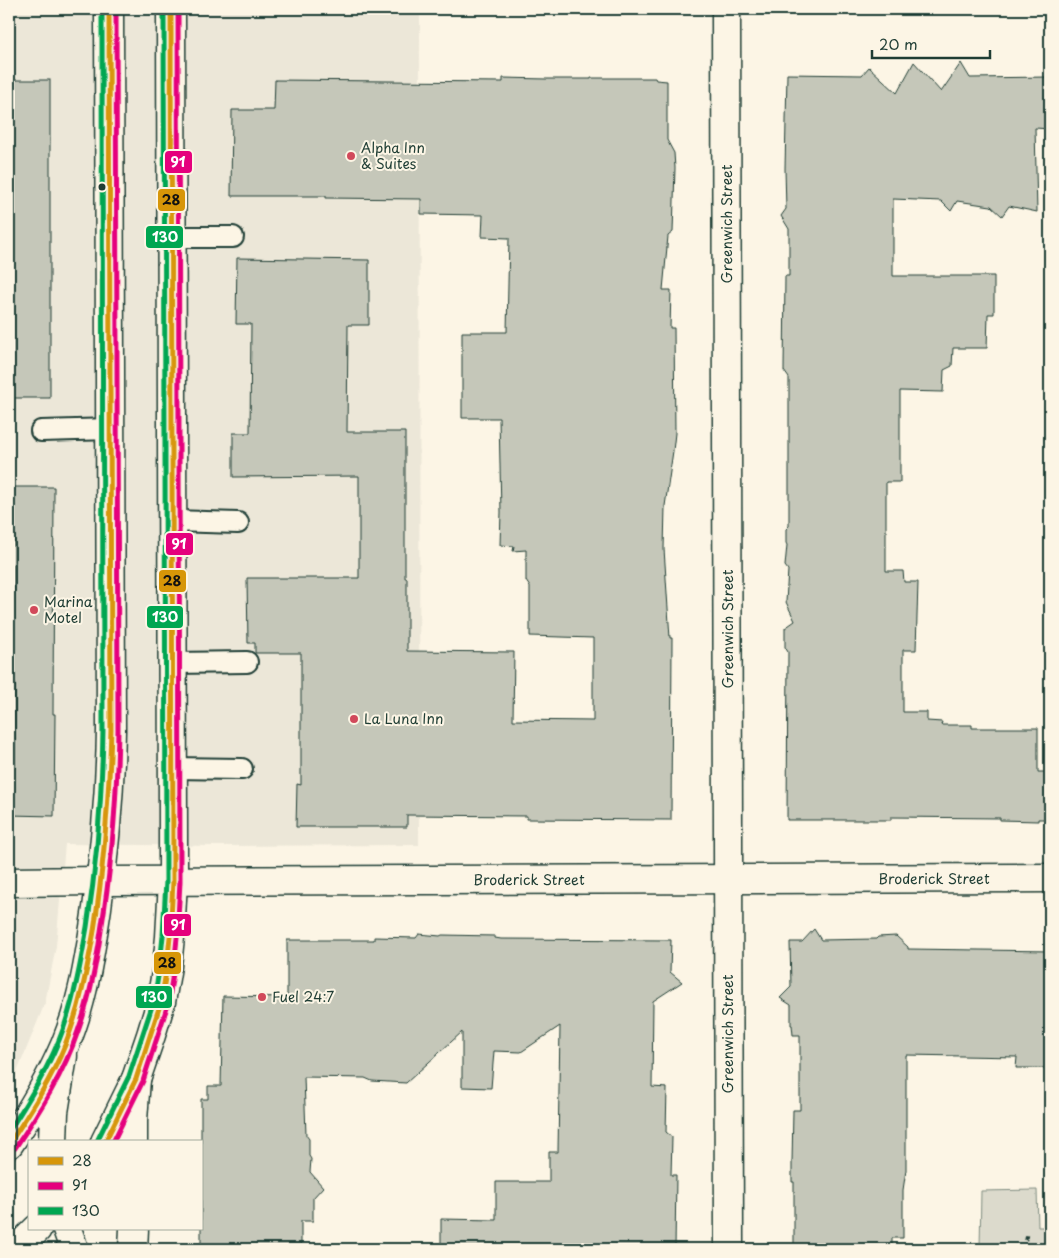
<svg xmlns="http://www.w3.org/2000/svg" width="1059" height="1258" viewBox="0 0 1059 1258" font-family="'Playpen Sans',sans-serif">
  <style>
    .built { fill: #ece7d8 }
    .green { fill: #dcdacc; stroke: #7e8c80 }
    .building { fill: #c5c7b9; stroke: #1f3d34 }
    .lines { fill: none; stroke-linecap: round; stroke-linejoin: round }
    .lane-casing { stroke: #1f3d34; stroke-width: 24 }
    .street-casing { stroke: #1f3d34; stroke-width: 31 }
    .secondary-casing { stroke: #1f3d34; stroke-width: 31 }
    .highway-casing { stroke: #1f3d34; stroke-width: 31 }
    .path { stroke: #1f3d34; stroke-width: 3; stroke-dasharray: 5 4; stroke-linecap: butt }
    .lane { stroke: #fcf5e5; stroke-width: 20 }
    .street { stroke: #fcf5e5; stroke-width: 28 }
    .secondary { stroke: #fcf5e5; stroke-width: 28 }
    .highway { stroke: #fcf5e5; stroke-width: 28 }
    .bus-1-casing { stroke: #fcf5e5; stroke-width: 9 }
    .bus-2-casing { stroke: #fcf5e5; stroke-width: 9 }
    .bus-3-casing { stroke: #fcf5e5; stroke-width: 9 }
    .bus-1 { stroke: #d79608; stroke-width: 5 }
    .bus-2 { stroke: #e5007d; stroke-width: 5 }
    .bus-3 { stroke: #00a651; stroke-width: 5 }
    .poi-dot { fill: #d1495b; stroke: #fcf5e5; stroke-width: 2 }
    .bus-dot { fill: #1f3d34; stroke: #fcf5e5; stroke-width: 2 }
    .labels { text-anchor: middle; stroke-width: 4; stroke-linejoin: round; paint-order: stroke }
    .poi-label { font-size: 14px; fill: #1f3d34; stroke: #fcf5e5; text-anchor: start }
    .street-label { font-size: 14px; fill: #1f3d34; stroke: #fcf5e5 }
    .line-badge { stroke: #fcf5e5; stroke-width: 2 }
    .badge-label { font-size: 14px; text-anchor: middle; font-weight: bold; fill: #fff }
    .pale-badge-label { font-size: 14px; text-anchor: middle; font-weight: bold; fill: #111 }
  </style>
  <rect width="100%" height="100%" fill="#fcf5e5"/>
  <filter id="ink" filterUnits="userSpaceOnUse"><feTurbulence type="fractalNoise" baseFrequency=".02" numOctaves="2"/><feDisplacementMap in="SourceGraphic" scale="10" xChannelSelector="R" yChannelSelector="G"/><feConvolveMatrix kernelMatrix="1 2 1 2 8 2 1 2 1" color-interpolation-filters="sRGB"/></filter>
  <g filter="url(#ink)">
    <!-- built -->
    <path class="built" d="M 9,9 L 420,9 L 419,845 L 216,846 L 65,844 L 56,946 L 45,1003 L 17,1072 L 9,1087 Z"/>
    <!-- green -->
    <path class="green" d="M 1037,1190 L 1038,1227 L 1050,1227 L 1050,1249 L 980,1249 L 981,1191 Z"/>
    <!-- building -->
    <g class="building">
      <path d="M 914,62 L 941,92 L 961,63 L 970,78 L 1050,77 L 1050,129 L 1035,128 L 1037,212 L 1009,206 L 1002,216 L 991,206 L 957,201 L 951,211 L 941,201 L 893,199 L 893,276 L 994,276 L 994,314 L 988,314 L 987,348 L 953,348 L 952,366 L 944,370 L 943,392 L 900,391 L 900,482 L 886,482 L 886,571 L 903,571 L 904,582 L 918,582 L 916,650 L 903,650 L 903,712 L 927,712 L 927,721 L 942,722 L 941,725 L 972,725 L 972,728 L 1038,728 L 1038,772 L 1050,772 L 1050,819 L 1038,819 L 1038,821 L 1000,820 L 1000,818 L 891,817 L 891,820 L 787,820 L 788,652 L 785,647 L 785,628 L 795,621 L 786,602 L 788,570 L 785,566 L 787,545 L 786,543 L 786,529 L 789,526 L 789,378 L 784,371 L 785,276 L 789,276 L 789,229 L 781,216 L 786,209 L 785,169 L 787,74 L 862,75 L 869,67 L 897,93 Z"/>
      <path d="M 503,78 L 546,79 L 591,79 L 591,78 L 655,78 L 656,80 L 667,81 L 667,140 L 674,153 L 675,168 L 673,232 L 668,236 L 663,290 L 671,290 L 670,328 L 674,328 L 675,433 L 673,451 L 665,506 L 664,549 L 670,638 L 672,638 L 671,820 L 527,819 L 527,816 L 407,815 L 407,827 L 296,827 L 297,784 L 301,785 L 301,653 L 255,653 L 255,643 L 248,643 L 247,578 L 359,578 L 359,476 L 233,477 L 233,433 L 250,433 L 251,324 L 236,324 L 237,258 L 369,260 L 369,325 L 348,325 L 347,432 L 405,432 L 405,578 L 407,578 L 407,651 L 514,652 L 513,720 L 593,721 L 593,638 L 530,636 L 530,587 L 526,581 L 526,550 L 513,551 L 514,546 L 500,545 L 501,512 L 499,418 L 462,418 L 462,332 L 507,332 L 509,238 L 482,237 L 483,215 L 421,214 L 421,199 L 326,198 L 326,196 L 231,196 L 232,110 L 274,110 L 275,80 L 503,82 Z"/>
      <rect x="9" y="80" width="41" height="318"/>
      <path d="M 14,487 L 54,487 L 53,714 L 55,714 L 54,816 L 9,815 L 9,768 L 15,768 L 15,683 L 14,683 L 14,537 L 9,537 L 9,491 L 14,491 Z"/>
      <path d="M 814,929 L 821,940 L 876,939 L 878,937 L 896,936 L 908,947 L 908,949 L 1050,951 L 1050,1068 L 1016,1068 L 1017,1057 L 906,1055 L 906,1170 L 903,1190 L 903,1238 L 892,1238 L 892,1249 L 794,1249 L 794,1182 L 792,1182 L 792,1163 L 793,1110 L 800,1110 L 800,1035 L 793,1035 L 792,1025 L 791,1025 L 791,1005 L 780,998 L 791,987 L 790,942 L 802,942 Z"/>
      <path d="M 419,934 L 440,936 L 442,935 L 495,936 L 495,938 L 501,939 L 671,940 L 670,972 L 682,982 L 653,1001 L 652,1087 L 667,1088 L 666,1132 L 672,1137 L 671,1175 L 676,1175 L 675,1249 L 441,1249 L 441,1219 L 496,1220 L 496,1182 L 549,1182 L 549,1152 L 558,1152 L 560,1026 L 521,1052 L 494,1051 L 491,1088 L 462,1087 L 462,1032 L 406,1083 L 372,1081 L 365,1078 L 304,1077 L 306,1135 L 309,1139 L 309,1156 L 311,1159 L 310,1172 L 323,1187 L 313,1198 L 313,1221 L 301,1221 L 301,1249 L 201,1249 L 201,1099 L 208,1099 L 208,1086 L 221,1086 L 223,996 L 287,997 L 287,940 L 374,940 L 374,937 L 416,938 Z"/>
    </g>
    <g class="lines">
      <defs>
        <g id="lane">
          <path d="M 172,237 L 233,237"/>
          <path d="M 41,431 L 111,429"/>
          <path d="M 173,521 L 238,523"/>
          <path d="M 173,663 L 247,662"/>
          <path d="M 172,768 L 242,769"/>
        </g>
        <g id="street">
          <path d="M 726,9 L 729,1249"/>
          <path d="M 9,882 L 100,881 L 1050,878"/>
        </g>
        <g id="secondary">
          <path d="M 53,1142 L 54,1112 L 63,1056"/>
          <path d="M 133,1142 L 133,1120 L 136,1079"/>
          <path d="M 67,1229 L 74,1249"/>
          <path d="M 133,1249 L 134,1229"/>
        </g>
        <g id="highway">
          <path d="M 105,1142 L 136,1079 L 151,1035 L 161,1002 L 167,966 L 170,937 L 173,881 L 173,834 L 171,9"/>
          <path d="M 9,1144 C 30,1113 50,1080 65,1045 C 83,1002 90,954 97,908 C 105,849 110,790 111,730 L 109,9"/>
          <path d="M 17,1249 L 37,1229"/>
        </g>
      </defs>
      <!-- lane casing -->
      <use href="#lane" class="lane-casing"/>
      <!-- street casing -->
      <use href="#street" class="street-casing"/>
      <!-- secondary casing -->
      <use href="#secondary" class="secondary-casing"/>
      <!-- highway casing -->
      <use href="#highway" class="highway-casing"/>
      <!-- path -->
      <path class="path" d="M 1024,1249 L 1027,1234"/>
      <!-- lane -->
      <use href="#lane" class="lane"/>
      <!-- street -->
      <use href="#street" class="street"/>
      <!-- secondary -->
      <use href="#secondary" class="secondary"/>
      <!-- highway -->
      <use href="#highway" class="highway"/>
      <defs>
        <g id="bus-1">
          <path d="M 105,1142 L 136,1079 L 161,1002 L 167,966 L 170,937 L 173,881 L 171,9"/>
          <path d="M 9,1144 C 30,1112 51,1080 65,1045 C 80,1008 87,969 94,931 C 104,864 109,797 111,730 L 109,9"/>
        </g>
        <g id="bus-2">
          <path d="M 113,1142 L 143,1081 L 168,1004 L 174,967 L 177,938 L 180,881 L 178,9"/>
          <path d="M 15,1148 C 40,1111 64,1073 78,1031 C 90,999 96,965 101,931 C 112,864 117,797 118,730 L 116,9"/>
        </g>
        <g id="bus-3">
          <path d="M 9,1131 C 30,1098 51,1064 64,1027 C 75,995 81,961 87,927 C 97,862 102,796 103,730 L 102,9"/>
          <path d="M 98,1139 L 129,1076 L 154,1000 L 160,965 L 163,936 L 166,881 L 164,9"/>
        </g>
      </defs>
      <!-- bus-1 casing -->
      <use href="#bus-1" class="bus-1-casing"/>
      <!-- bus-2 casing -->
      <use href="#bus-2" class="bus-2-casing"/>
      <!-- bus-3 casing -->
      <use href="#bus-3" class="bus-3-casing"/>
      <!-- bus-1 -->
      <use href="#bus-1" class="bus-1"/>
      <!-- bus-2 -->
      <use href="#bus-2" class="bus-2"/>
      <!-- bus-3 -->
      <use href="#bus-3" class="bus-3"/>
    </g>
  </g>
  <!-- markers -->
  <g class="poi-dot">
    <circle cx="351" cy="156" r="5"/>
    <circle cx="34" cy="610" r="5"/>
    <circle cx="354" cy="719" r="5"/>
    <circle cx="262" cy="997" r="5"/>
  </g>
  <circle class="bus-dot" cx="102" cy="187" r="4.5"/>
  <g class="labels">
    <!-- poi labels -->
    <g class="poi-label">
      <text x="361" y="153">Alpha Inn<tspan x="361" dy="16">&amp; Suites</tspan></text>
      <text x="44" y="607">Marina<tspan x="44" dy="16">Motel</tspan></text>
      <text x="364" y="724">La Luna Inn</text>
      <text x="272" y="1002">Fuel 24:7</text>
    </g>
    <!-- street labels -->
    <g class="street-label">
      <text transform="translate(727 224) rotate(-90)" y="5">Greenwich Street</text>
      <text transform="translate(728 629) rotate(-90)" y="5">Greenwich Street</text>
      <text x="934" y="884">Broderick Street</text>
      <text x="529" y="885">Broderick Street</text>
      <text transform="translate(728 1034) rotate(-90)" y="5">Greenwich Street</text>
    </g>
  </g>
  <g class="line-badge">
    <rect x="164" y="150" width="29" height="24" rx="5" fill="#e5007d"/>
    <rect x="157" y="188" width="29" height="24" rx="5" fill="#d79608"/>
    <rect x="145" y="225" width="39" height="24" rx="5" fill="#00a651"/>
    <rect x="165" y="532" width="29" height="24" rx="5" fill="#e5007d"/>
    <rect x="158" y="569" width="29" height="24" rx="5" fill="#d79608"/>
    <rect x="146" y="605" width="38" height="24" rx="5" fill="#00a651"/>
    <rect x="163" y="913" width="29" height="24" rx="5" fill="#e5007d"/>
    <rect x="153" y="951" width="29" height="24" rx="5" fill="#d79608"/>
    <rect x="135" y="985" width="38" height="24" rx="5" fill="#00a651"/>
  </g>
  <g class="badge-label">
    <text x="178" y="167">91</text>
    <text x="165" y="242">130</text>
    <text x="179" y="549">91</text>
    <text x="165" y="622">130</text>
    <text x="178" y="930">91</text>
    <text x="154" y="1002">130</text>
  </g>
  <g class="pale-badge-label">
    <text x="171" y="205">28</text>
    <text x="172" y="586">28</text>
    <text x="167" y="968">28</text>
  </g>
  <!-- margin -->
  <rect width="1059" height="1258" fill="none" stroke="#fcf5e5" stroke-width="30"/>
  <rect x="15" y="15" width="1029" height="1228" fill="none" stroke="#1f3d34" stroke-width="2" filter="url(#ink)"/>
  <!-- legend -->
  <rect x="28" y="1140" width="175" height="90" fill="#fcf5e5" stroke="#a4ab9e"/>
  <rect x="38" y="1157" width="25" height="8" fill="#d79608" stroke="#a4ab9e"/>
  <text x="72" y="1166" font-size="15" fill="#1f3d34">28</text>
  <rect x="38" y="1182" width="25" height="8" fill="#e5007d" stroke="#a4ab9e"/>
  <text x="72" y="1190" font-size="15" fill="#1f3d34">91</text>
  <rect x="38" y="1207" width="25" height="8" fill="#00a651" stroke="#a4ab9e"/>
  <text x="72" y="1216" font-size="15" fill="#1f3d34">130</text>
  <!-- scale -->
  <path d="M872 50v8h118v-8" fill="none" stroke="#1f3d34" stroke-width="2.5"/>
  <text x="879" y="50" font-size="15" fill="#1f3d34" stroke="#fcf5e5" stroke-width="4" paint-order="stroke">20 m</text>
</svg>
